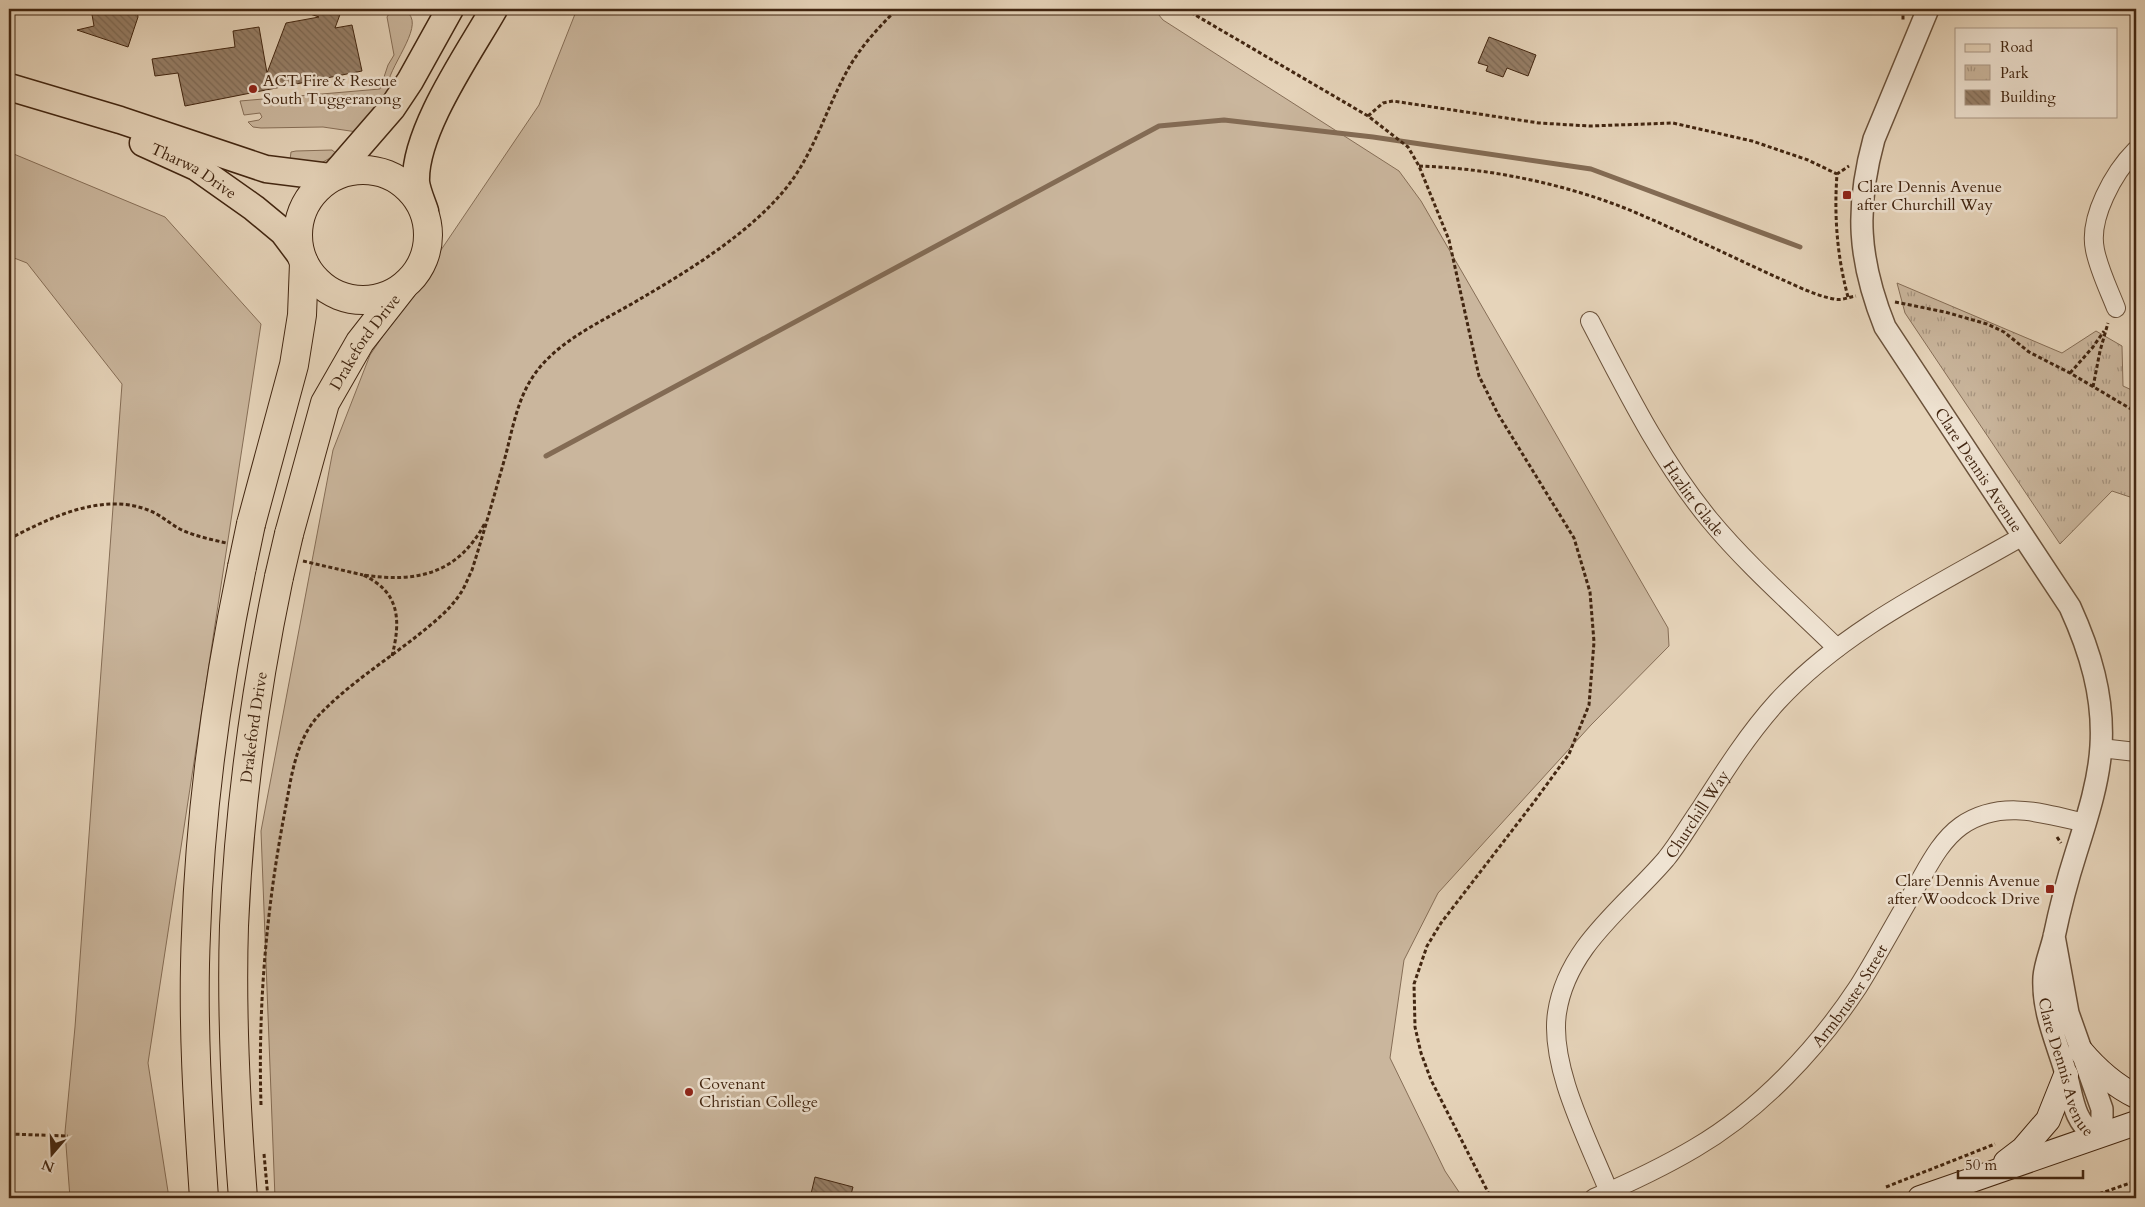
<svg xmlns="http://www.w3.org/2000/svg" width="2145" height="1207" viewBox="0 0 2145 1207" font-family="Cardo,serif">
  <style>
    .grass { fill: #cab69d; stroke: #866e57 }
    .park { fill: url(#park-tufts); stroke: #866e57 }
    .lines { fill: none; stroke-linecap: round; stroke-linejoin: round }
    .stream { stroke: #836b54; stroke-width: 5 }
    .building { fill: url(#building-back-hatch); stroke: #422611 }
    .minor-casing { stroke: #6b523b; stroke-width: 20 }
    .tertiary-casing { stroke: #6b523b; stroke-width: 24 }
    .secondary-casing { stroke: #422611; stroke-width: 26 }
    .primary-casing { stroke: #422611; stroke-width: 29 }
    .trunk-casing { stroke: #422611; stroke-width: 30 }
    .path { stroke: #422611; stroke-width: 3; stroke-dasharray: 4 2.5; stroke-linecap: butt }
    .minor { stroke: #efe3d2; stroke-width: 18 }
    .tertiary { stroke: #efe3d2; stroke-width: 21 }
    .secondary { stroke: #efe3d2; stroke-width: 24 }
    .primary { stroke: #e6d4ba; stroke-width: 26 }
    .trunk { stroke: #e6d4ba; stroke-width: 28 }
    .trunk-bridge-casing { stroke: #422611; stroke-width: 30; stroke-linecap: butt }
    .trunk-bridge { stroke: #e6d4ba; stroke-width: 28 }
    .poi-dot { fill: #8f2418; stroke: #efe3d2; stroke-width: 2 }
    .labels { text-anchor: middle; stroke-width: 5; stroke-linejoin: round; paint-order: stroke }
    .poi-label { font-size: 16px; fill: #422611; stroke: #efe3d2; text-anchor: start }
    .street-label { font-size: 16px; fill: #422611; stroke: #efe3d2 }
  </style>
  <defs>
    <pattern id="park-tufts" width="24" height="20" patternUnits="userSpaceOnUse" patternTransform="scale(1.25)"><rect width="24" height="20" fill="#cab69d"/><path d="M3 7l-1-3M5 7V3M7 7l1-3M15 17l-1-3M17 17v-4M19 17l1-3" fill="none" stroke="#a6947f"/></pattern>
    <pattern id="building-back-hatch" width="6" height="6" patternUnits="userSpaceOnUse" patternTransform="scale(1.25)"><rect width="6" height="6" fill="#978069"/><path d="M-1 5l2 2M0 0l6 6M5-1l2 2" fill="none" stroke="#7d6955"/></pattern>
  </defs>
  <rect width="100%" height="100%" fill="#e6d4ba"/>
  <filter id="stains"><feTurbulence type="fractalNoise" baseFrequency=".004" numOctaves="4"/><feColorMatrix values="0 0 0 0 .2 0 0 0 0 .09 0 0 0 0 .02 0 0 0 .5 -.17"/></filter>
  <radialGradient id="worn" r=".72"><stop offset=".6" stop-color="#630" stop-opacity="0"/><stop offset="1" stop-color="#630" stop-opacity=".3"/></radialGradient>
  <!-- grass -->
  <g class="grass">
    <path d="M 392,9 C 443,10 381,71 388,91 L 357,132 L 323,127 L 261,128 L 253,127 L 248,122 L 259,120 L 262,117 L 260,113 L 244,115 L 240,101 L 380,89 L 388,65 L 394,55 L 387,17 Z"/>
    <path d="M 577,9 L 1154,9 L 1163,20 L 1399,171 L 1421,201 L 1668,628 L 1669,646 L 1591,725 L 1438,893 L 1404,960 L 1390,1058 L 1445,1171 L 1463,1198 L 275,1198 L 261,831 L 333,450 L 370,355 L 539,105 Z"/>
    <path d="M 296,151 L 332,150 L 337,154 L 316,166 L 290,160 L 291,152 Z"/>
    <path d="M 9,152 L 165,217 L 261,324 L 148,1063 L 169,1198 L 70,1198 L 65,1132 L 75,1027 L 122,384 L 27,263 L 9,256 Z"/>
  </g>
  <!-- park -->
  <path class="park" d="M 1897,283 L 2062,353 L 2096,331 L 2122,346 L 2123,386 L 2136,392 L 2136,499 L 2112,491 L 2060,544 L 1905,313 Z"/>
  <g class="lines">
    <!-- stream -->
    <path class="stream" d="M 546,456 L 1159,126 L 1224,120 L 1373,137 L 1591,169 L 1800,247"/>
  </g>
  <!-- building -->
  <g class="building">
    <path d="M 91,9 L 137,9 L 138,17 L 128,47 L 77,30 L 94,26 Z"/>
    <path d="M 301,9 L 342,9 L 335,28 L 352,25 L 362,71 L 185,106 L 178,73 L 155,76 L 152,59 L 235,47 L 233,31 L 259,27 L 267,73 L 286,23 L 319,17 L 301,11 Z"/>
    <path d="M 1489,37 L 1536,55 L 1528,76 L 1507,68 L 1503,77 L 1486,71 L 1488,66 L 1478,63 Z"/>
    <path d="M 815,1177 L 853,1187 L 850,1198 L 810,1198 Z"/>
  </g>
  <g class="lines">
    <defs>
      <g id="minor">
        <path d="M 2116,308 C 2109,290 2099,270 2095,250 C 2088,218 2114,172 2136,150"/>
        <path id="s1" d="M 1590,321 C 1626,390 1660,459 1709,519 C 1747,565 1794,606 1837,648"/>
        <path d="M 2101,748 L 2136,752"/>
        <path id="s2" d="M 1609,1192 C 1589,1142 1549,1067 1557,1013 C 1567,946 1625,907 1666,859 C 1679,843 1689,825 1701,808 C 1724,772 1748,734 1777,702 C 1844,629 1938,585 2023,536"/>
        <path id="s3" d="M 1594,1198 C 1629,1183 1663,1167 1695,1148 C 1760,1110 1817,1049 1858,987 C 1878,955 1896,921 1915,889 C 1928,867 1940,841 1961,826 C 2000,799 2043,813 2085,823"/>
      </g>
      <g id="tertiary">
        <path id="s4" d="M 1928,9 L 1874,139 C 1855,208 1858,260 1885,327 L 2070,607 C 2090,651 2104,696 2101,746 C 2099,782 2087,818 2076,853 C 2067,881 2060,908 2054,937 C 2051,950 2045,964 2044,977 C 2042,1013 2058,1044 2067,1077 C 2073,1100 2074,1121 2095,1136 L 2102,1119 L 2102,1109 L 2068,1013 L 2054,936"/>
      </g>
      <g id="secondary">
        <path d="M 2080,1050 C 2096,1069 2113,1085 2136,1096"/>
        <path d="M 2006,1162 L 2023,1149 L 2048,1120 L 2066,1075"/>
        <path d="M 1920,1198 L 2136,1123"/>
      </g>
      <g id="primary">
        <path d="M 9,87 L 120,120 L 266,169 L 330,177"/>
        <path id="s5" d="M 143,143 L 196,167 L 254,208 L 283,232 L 301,256"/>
        <path d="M 333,176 L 392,108 L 410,81 L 450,9"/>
        <path d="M 425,211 C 422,202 417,191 416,182 C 414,131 469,53 494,9"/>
      </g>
      <g id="trunk">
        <circle cx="363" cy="235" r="65"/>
        <path d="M 251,524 L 294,365 L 302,315 L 304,263"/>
        <path id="s6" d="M 289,534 L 325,403 L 360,342 L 403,287"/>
        <path d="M 204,1198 C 198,1110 192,1022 196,934 C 200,810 217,688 242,567"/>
        <path id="s7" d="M 243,1198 C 236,1108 231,1017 234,926 C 239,808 255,692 279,577"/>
      </g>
    </defs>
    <!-- minor casing -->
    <use href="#minor" class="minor-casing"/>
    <!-- tertiary casing -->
    <use href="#tertiary" class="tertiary-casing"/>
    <!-- secondary casing -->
    <use href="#secondary" class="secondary-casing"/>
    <!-- primary casing -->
    <use href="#primary" class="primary-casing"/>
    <!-- trunk casing -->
    <use href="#trunk" class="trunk-casing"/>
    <!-- path -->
    <g class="path">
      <path d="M 1185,9 L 1368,116 L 1408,147 L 1419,166 L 1449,240 L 1479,376 L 1498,414 L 1574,538 L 1590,592 L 1594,642 L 1589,705 L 1569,754 L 1534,802 L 1441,923 L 1427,946 L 1414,984 L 1415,1027 L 1421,1053 L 1431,1080 L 1491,1198"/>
      <path d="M 1903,9 L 1903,20"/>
      <path d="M 1368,116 L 1383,103 L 1393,101 L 1539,123 L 1590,126 L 1673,123 L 1752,141 L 1808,160 L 1837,174"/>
      <path d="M 1419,166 C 1487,168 1560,183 1622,207 C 1674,228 1723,253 1774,276 C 1793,284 1813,295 1834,299 C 1842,301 1848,297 1856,296"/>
      <path d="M 1848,297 C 1837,256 1834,216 1837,174 L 1849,166"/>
      <path d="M 1895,302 L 1945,312 L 1987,324 L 2004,332 L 2029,352 L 2070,373 L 2136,412"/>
      <path d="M 2070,373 L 2093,347 L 2104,331"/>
      <path d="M 2093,387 L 2100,351 L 2108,323"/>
      <path d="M 9,539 C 49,518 102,492 148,510 C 159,514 168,522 178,528 C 193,536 210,539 226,543"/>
      <path d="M 303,561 L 363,575"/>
      <path d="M 392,656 C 401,620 400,592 363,575 C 417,583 458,574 485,523"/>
      <path d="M 2057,837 L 2061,843"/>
      <path d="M 261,1105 C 258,1008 266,912 284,816 C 291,781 294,741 320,714 C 348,685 385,661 417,636 C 433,623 449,611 460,594 C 465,587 468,578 472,570 C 484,532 495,493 506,454 C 512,430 517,404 529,383 C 552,342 602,322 640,299 C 688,271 745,236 782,193 C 815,155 826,106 851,64 C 864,43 880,26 897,9"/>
      <path d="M 9,1134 L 68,1136"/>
      <path d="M 264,1154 L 268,1198"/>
      <path d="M 1886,1187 L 1995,1144"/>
      <path d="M 2087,1198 L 2136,1181"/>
    </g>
    <!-- minor -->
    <use href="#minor" class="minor"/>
    <!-- tertiary -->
    <use href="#tertiary" class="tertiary"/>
    <!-- secondary -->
    <use href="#secondary" class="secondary"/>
    <!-- primary -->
    <use href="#primary" class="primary"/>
    <!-- trunk -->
    <use href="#trunk" class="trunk"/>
    <defs>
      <g id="trunk-bridge">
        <path d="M 242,567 L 251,524"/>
        <path d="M 279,577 L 289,534"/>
      </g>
    </defs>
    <!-- trunk-bridge casing -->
    <use href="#trunk-bridge" class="trunk-bridge-casing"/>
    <!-- trunk-bridge -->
    <use href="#trunk-bridge" class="trunk-bridge"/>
  </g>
  <!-- markers -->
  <g class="poi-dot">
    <circle cx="253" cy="89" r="5"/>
    <rect x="1842" y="190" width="10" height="10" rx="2.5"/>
    <rect x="2045" y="884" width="10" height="10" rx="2.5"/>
    <circle cx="689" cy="1092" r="5"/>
  </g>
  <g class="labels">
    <!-- poi labels -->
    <g class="poi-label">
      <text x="263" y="86">ACT Fire &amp; Rescue<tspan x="263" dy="18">South Tuggeranong</tspan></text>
      <text x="1857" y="192">Clare Dennis Avenue<tspan x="1857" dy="18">after Churchill Way</tspan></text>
      <text x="2040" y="886" text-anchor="end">Clare Dennis Avenue<tspan x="2040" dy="18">after Woodcock Drive</tspan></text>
      <text x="699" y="1089">Covenant<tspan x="699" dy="18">Christian College</tspan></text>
    </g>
    <!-- street labels -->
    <g class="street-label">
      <text dy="6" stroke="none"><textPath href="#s5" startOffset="58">Tharwa Drive</textPath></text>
      <text dy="6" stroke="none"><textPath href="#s6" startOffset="209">Drakeford Drive</textPath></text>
      <text dy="6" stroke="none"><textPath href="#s4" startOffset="504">Clare Dennis Avenue</textPath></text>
      <text dy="6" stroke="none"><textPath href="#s1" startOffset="206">Hazlitt Glade</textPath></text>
      <text dy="6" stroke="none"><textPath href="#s7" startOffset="472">Drakeford Drive</textPath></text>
      <text dy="6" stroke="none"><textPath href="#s2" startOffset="435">Churchill Way</textPath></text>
      <text dy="6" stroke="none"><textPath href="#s3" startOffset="332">Armbruster Street</textPath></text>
      <text dy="6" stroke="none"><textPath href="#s4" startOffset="1144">Clare Dennis Avenue</textPath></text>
    </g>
  </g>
  <!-- margin -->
  <rect width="2145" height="1207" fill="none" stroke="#e6d4ba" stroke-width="30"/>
  <rect x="10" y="10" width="2125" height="1187" fill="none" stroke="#422611" stroke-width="2.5"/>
  <rect x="15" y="15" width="2115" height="1177" fill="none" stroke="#422611"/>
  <!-- legend -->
  <rect x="1955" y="28" width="162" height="90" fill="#efe3d2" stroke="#aa9785"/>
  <rect x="1965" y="44" width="25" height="8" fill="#e6d4ba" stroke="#aa9785"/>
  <text x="2000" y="52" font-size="15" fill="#422611">Road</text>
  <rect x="1965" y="65" width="25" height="15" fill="url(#park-tufts)" stroke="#aa9785"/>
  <text x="2000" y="78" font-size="15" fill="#422611">Park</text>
  <rect x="1965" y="90" width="25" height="15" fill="url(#building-back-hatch)" stroke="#aa9785"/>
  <text x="2000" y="102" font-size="15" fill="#422611">Building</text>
  <!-- north arrow -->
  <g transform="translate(52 1154) rotate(199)" stroke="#efe3d2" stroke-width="4" paint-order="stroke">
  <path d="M0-4L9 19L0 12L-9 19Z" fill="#422611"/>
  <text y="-8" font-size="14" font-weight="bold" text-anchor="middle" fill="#422611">N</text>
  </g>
  <!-- scale -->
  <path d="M1958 1170v8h125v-8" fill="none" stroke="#422611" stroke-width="2.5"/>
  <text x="1965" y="1170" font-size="15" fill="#422611" stroke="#efe3d2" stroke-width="4" paint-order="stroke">50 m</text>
  <rect width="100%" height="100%" filter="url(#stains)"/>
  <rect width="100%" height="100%" fill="url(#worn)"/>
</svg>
